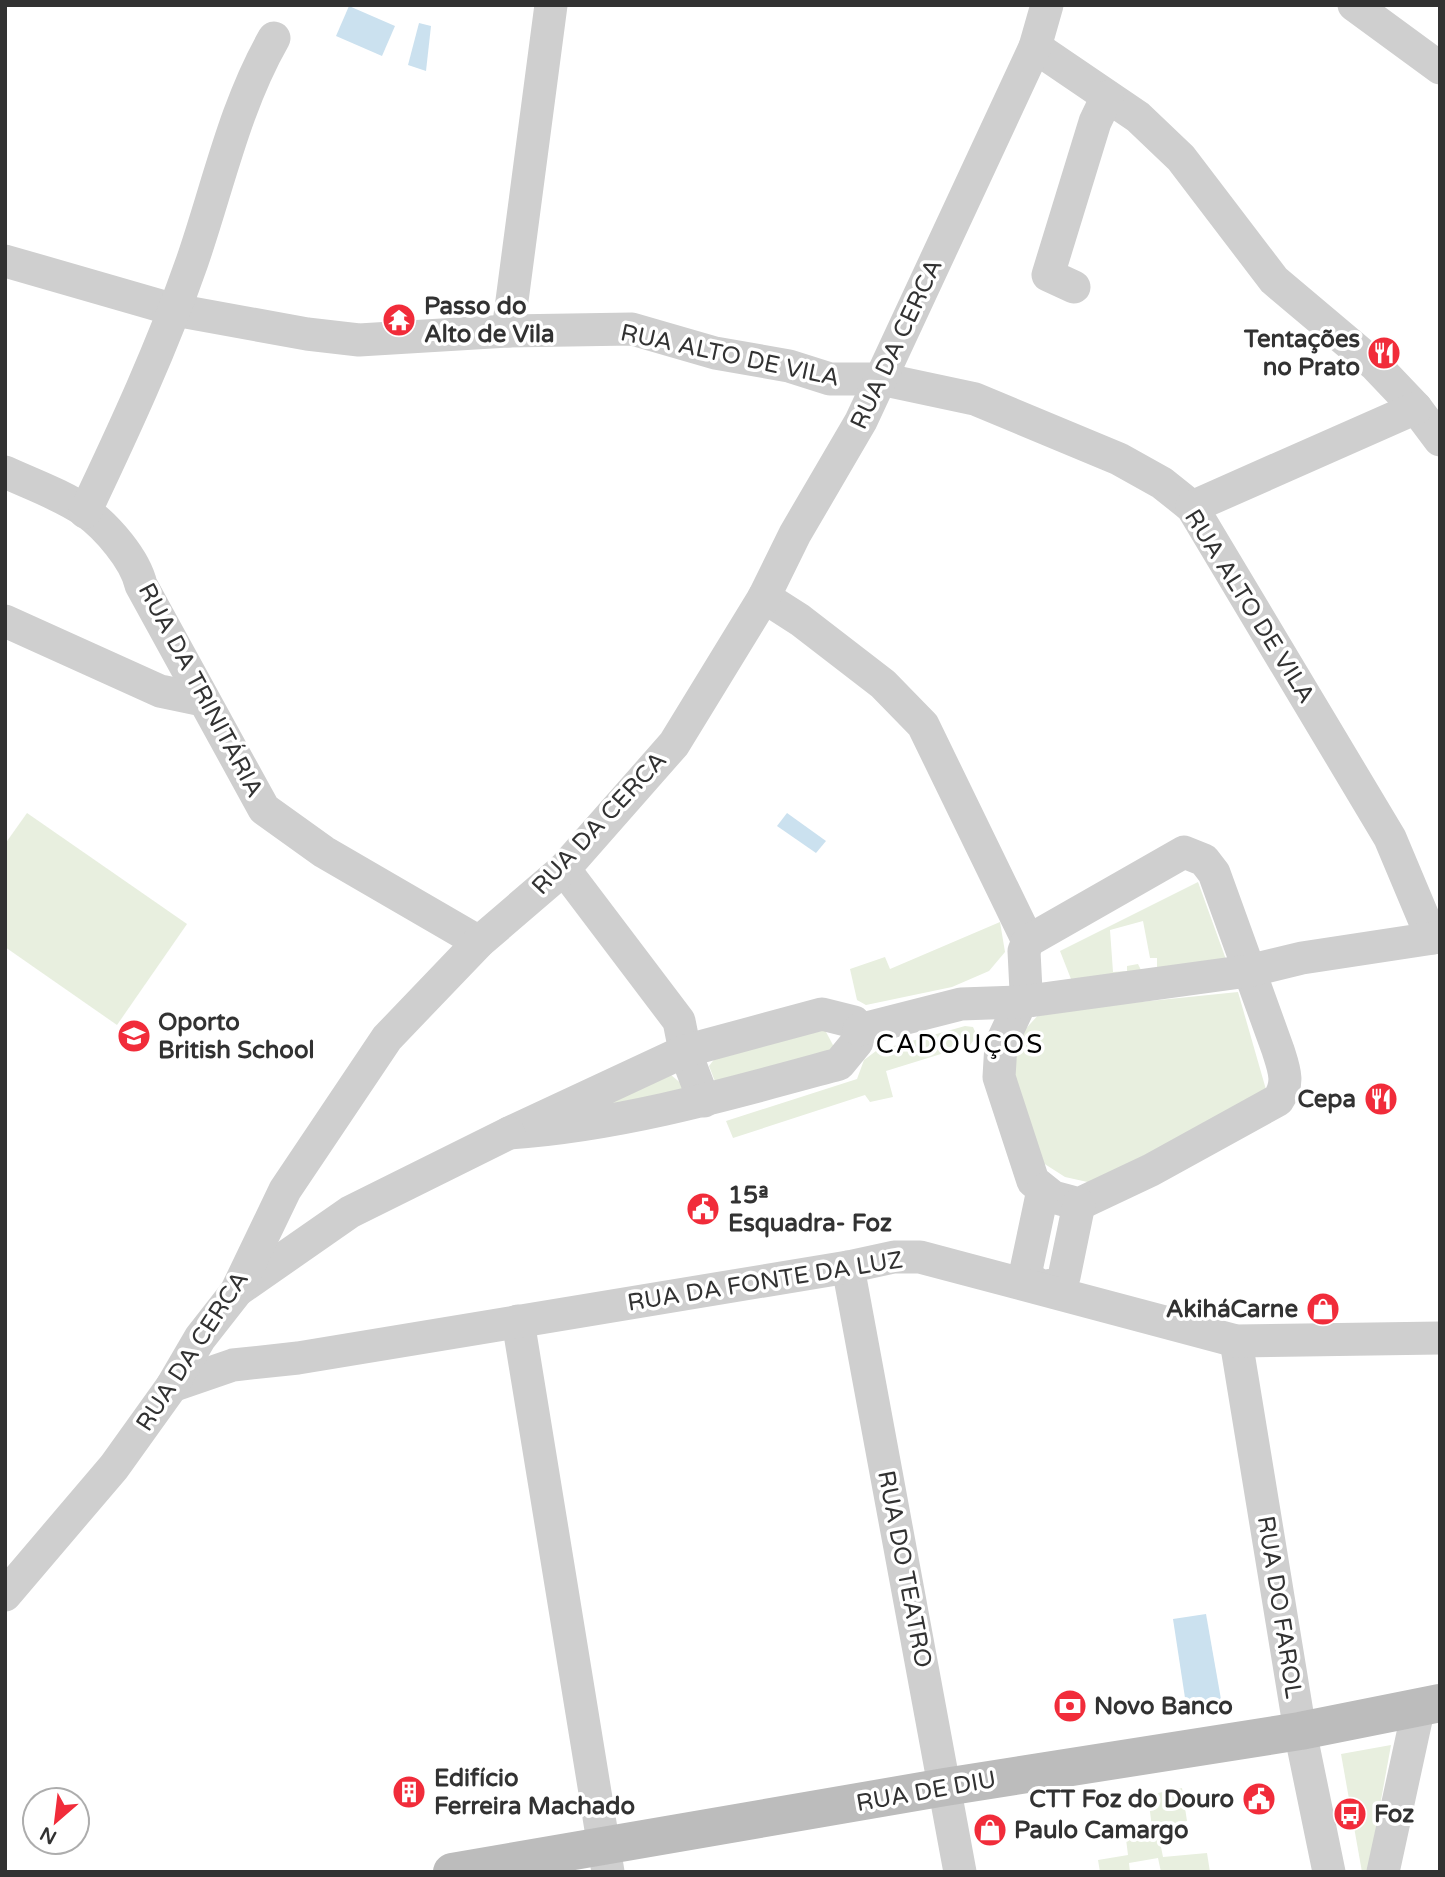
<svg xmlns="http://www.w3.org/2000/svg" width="1445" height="1877" viewBox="0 0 1445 1877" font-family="'Varela Round',sans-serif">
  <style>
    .green { fill: #e8efdf; fill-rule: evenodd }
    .water { fill: #cbe1ef }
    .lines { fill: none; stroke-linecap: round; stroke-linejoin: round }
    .minor { stroke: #cfcfcf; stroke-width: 33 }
    .secondary { stroke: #bcbcbc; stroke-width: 38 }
    .labels { text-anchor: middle; stroke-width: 7; stroke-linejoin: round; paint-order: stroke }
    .poi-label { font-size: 24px; font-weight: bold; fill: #323232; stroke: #fff; text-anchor: start }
    .street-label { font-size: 24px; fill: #323232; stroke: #fff }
    .neighbourhood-label { font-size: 26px; letter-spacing: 2px; fill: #000; stroke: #fff }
  </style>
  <rect width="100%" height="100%" fill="#fff"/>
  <!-- green -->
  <g class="green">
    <path d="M 27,813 L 187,924 L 117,1025 L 5,947 L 5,844 Z"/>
    <path d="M 1198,882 L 1228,965 L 1071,979 L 1060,951 ZM 1143,921 L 1150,958 L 1157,958 L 1157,969 L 1141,970 L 1138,964 L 1127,966 L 1127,971 L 1113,972 L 1110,930 Z"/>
    <path d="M 1000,922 L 1005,952 L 989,971 L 952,987 L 866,1005 L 857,1000 L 850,969 L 885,957 L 890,969 Z"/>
    <path d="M 1238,992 L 1267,1093 L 1092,1183 L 1065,1177 L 1040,1161 L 1010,1066 L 1020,1035 L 1041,1012 Z"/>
    <path d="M 965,1026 L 973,1027 L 977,1036 L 970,1045 L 886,1071 L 893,1097 L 870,1102 L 865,1095 L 733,1138 L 726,1121 L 857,1079 L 864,1060 L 876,1051 Z"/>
    <path d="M 825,1030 L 834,1047 L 813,1062 L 716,1084 L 709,1066 L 716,1057 Z"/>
    <path d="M 671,1075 L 683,1085 L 682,1094 L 566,1122 Z"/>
    <path d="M 1391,1745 L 1368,1872 L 1362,1872 L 1341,1754 Z"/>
    <path d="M 1182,1788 L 1187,1821 L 1157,1827 L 1163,1857 L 1207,1853 L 1210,1872 L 1161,1872 L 1158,1858 L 1129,1863 L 1130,1872 L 1100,1872 L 1098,1860 L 1128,1855 L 1125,1831 L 1152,1828 L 1148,1795 Z"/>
  </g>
  <!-- water -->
  <g class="water">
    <path d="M 349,6 L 395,26 L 382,56 L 336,36 Z"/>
    <path d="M 419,23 L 431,26 L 426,71 L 408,65 Z"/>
    <path d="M 787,813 L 826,841 L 816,853 L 777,826 Z"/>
    <path d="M 1206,1614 L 1222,1705 L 1187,1711 L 1173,1619 Z"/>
  </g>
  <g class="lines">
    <!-- minor -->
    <g class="minor">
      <path d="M 1354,5 L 1440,68"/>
      <path d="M 1035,47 L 1138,117 L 1181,158 L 1274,280 L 1376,366 L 1416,408 L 1440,440"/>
      <path d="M 5,261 L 175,310 L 307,334 L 359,340 L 508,331 L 632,329 L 715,353 L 789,366 L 830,379 L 881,379 L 975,399 L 1119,459 L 1162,483 L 1192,507 L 1390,838 L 1432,938"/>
      <path d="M 1074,287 L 1048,275 L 1095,122 L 1107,97"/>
      <path d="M 508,331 L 551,5"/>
      <path d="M 5,472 C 31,484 62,495 85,511 C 107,527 135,559 141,585 L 264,809 L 324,852 L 479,942"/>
      <path d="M 1192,507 L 1416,408"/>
      <path d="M 85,512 C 124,430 162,348 192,262 C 218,187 234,108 274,38"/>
      <path d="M 764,597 L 800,620 L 883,684 L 923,725 L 1028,941"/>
      <path d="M 5,621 L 160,691 L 203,700"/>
      <path d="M 1184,852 L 1204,860 L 1214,873 L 1278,1050 C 1284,1069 1290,1083 1278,1100 L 1151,1170 L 1079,1204 L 1053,1197 L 1033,1181 L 999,1077 L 1001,1044 L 1026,991 L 1024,951 L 1028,941 Z"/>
      <path d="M 564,869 L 679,1021 L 685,1051 L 704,1101"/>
      <path d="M 822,1014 L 854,1022 L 859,1030 L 857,1042 L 839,1064 C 729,1094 622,1125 509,1133 L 685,1051 Z"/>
      <path d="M 859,1030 L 961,1004 L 1021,1002 L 1248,971 L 1302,958 L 1440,937"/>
      <path d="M 1043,1190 L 1025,1275 L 1041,1287 L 1058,1284 L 1064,1277 L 1079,1204"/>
      <path d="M 848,1267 L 960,1872"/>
      <path d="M 238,1290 L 350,1212 L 509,1133"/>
      <path d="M 518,1321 L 608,1872"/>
      <path d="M 1236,1341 L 1300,1731 L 1329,1872"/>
      <path d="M 172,1386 L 233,1365 L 298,1358 L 848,1267 L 894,1257 L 920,1257 L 1236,1341 L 1440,1338"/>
      <path d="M 5,1595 L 114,1467 L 172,1386 L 200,1338 L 236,1292 L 285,1190 L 387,1038 L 479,942 L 564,869 L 674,744 L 764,597 L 795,534 L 861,421 L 1035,47 L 1047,5"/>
      <path d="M 1383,1872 L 1419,1706"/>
    </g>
    <!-- secondary -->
    <path class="secondary" d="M 452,1872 L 945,1787 L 1300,1731 L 1440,1703"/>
  </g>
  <!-- icons -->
  <defs>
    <symbol id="temple-disc" viewBox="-11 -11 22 22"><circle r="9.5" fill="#f12c3a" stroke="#fff"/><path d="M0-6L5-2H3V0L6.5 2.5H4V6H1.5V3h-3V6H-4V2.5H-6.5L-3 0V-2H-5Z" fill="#fff"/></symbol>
    <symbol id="restaurant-disc" viewBox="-11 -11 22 22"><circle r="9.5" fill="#f12c3a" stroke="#fff"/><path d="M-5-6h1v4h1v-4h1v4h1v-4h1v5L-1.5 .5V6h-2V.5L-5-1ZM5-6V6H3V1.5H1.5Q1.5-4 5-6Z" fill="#fff"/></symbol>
    <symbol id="school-disc" viewBox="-11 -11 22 22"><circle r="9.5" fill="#f12c3a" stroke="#fff"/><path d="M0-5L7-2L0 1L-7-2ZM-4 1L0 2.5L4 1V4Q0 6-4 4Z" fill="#fff"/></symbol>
    <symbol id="civic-disc" viewBox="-11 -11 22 22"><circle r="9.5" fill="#f12c3a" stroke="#fff"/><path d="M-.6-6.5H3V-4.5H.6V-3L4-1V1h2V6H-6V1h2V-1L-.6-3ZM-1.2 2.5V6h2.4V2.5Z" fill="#fff"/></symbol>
    <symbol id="shop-disc" viewBox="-11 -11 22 22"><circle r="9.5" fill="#f12c3a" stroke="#fff"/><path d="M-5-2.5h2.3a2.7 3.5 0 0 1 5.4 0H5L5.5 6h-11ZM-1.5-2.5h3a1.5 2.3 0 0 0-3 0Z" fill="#fff"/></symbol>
    <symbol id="bank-disc" viewBox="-11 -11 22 22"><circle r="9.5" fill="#f12c3a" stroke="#fff"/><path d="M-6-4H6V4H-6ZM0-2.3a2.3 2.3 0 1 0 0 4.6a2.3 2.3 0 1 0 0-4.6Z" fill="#fff"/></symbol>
    <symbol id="building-disc" viewBox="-11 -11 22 22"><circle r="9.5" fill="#f12c3a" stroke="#fff"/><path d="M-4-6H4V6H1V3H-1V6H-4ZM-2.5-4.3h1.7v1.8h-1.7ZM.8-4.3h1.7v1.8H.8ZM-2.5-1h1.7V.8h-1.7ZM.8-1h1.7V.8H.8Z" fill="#fff"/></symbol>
    <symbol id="bus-disc" viewBox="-11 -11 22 22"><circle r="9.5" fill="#f12c3a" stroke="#fff"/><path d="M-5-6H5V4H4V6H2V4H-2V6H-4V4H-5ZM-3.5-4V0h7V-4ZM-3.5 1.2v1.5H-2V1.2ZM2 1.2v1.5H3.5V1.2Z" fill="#fff"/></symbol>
  </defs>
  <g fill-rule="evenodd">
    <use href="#temple-disc" x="380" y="301" width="38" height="38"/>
    <use href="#restaurant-disc" x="1365" y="334" width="38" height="38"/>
    <use href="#school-disc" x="115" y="1017" width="38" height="38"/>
    <use href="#restaurant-disc" x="1362" y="1080" width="38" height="38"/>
    <use href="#civic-disc" x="684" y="1190" width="38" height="38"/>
    <use href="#shop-disc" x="1304" y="1290" width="38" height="38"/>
    <use href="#bank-disc" x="1051" y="1687" width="38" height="38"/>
    <use href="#building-disc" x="390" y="1773" width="38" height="38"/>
    <use href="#civic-disc" x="1240" y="1780" width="38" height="38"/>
    <use href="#bus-disc" x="1331" y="1795" width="38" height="38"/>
    <use href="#shop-disc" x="971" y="1811" width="38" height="38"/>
  </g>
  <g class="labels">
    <!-- poi labels -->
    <g class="poi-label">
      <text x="424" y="314">Passo do<tspan x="424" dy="28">Alto de Vila</tspan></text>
      <text x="1360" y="347" text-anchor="end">Tentações<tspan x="1360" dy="28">no Prato</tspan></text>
      <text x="158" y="1030">Oporto<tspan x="158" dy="28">British School</tspan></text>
      <text x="1356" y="1107" text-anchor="end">Cepa</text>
      <text x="728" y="1203">15ª<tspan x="728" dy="28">Esquadra- Foz</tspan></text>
      <text x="1298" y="1317" text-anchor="end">AkiháCarne</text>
      <text x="1094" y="1714">Novo Banco</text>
      <text x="434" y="1786">Edifício<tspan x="434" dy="28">Ferreira Machado</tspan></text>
      <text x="1234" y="1807" text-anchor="end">CTT Foz do Douro</text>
      <text x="1374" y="1822">Foz</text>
      <text x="1014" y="1838">Paulo Camargo</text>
    </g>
    <!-- street labels -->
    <g class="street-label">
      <text transform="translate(896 344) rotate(-65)" y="8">RUA DA CERCA</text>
      <text transform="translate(730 355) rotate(12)" y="8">RUA ALTO DE VILA</text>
      <text transform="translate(1250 606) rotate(58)" y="8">RUA ALTO DE VILA</text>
      <text transform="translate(201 690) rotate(62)" y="8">RUA DA TRINITÁRIA</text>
      <text transform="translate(599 823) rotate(-47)" y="8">RUA DA CERCA</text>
      <text transform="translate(765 1281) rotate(-9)" y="8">RUA DA FONTE DA LUZ</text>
      <text transform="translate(192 1351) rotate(-57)" y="8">RUA DA CERCA</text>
      <text transform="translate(905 1569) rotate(79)" y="8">RUA DO TEATRO</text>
      <text transform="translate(1280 1607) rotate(81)" y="8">RUA DO FAROL</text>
      <text transform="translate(926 1791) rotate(-10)" y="8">RUA DE DIU</text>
    </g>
    <!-- neighbourhood labels -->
    <g class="neighbourhood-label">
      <text x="960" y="1053">CADOUÇOS</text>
    </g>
  </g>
  <!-- border -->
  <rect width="1445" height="1877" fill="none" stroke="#323232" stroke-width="14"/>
  <!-- north arrow -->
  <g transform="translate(56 1821) rotate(208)"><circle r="33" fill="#ffffff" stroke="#adadad" stroke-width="2"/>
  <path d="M0-5L12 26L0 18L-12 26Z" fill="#f12c3a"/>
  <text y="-10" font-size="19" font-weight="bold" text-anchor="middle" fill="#323232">N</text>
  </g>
</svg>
